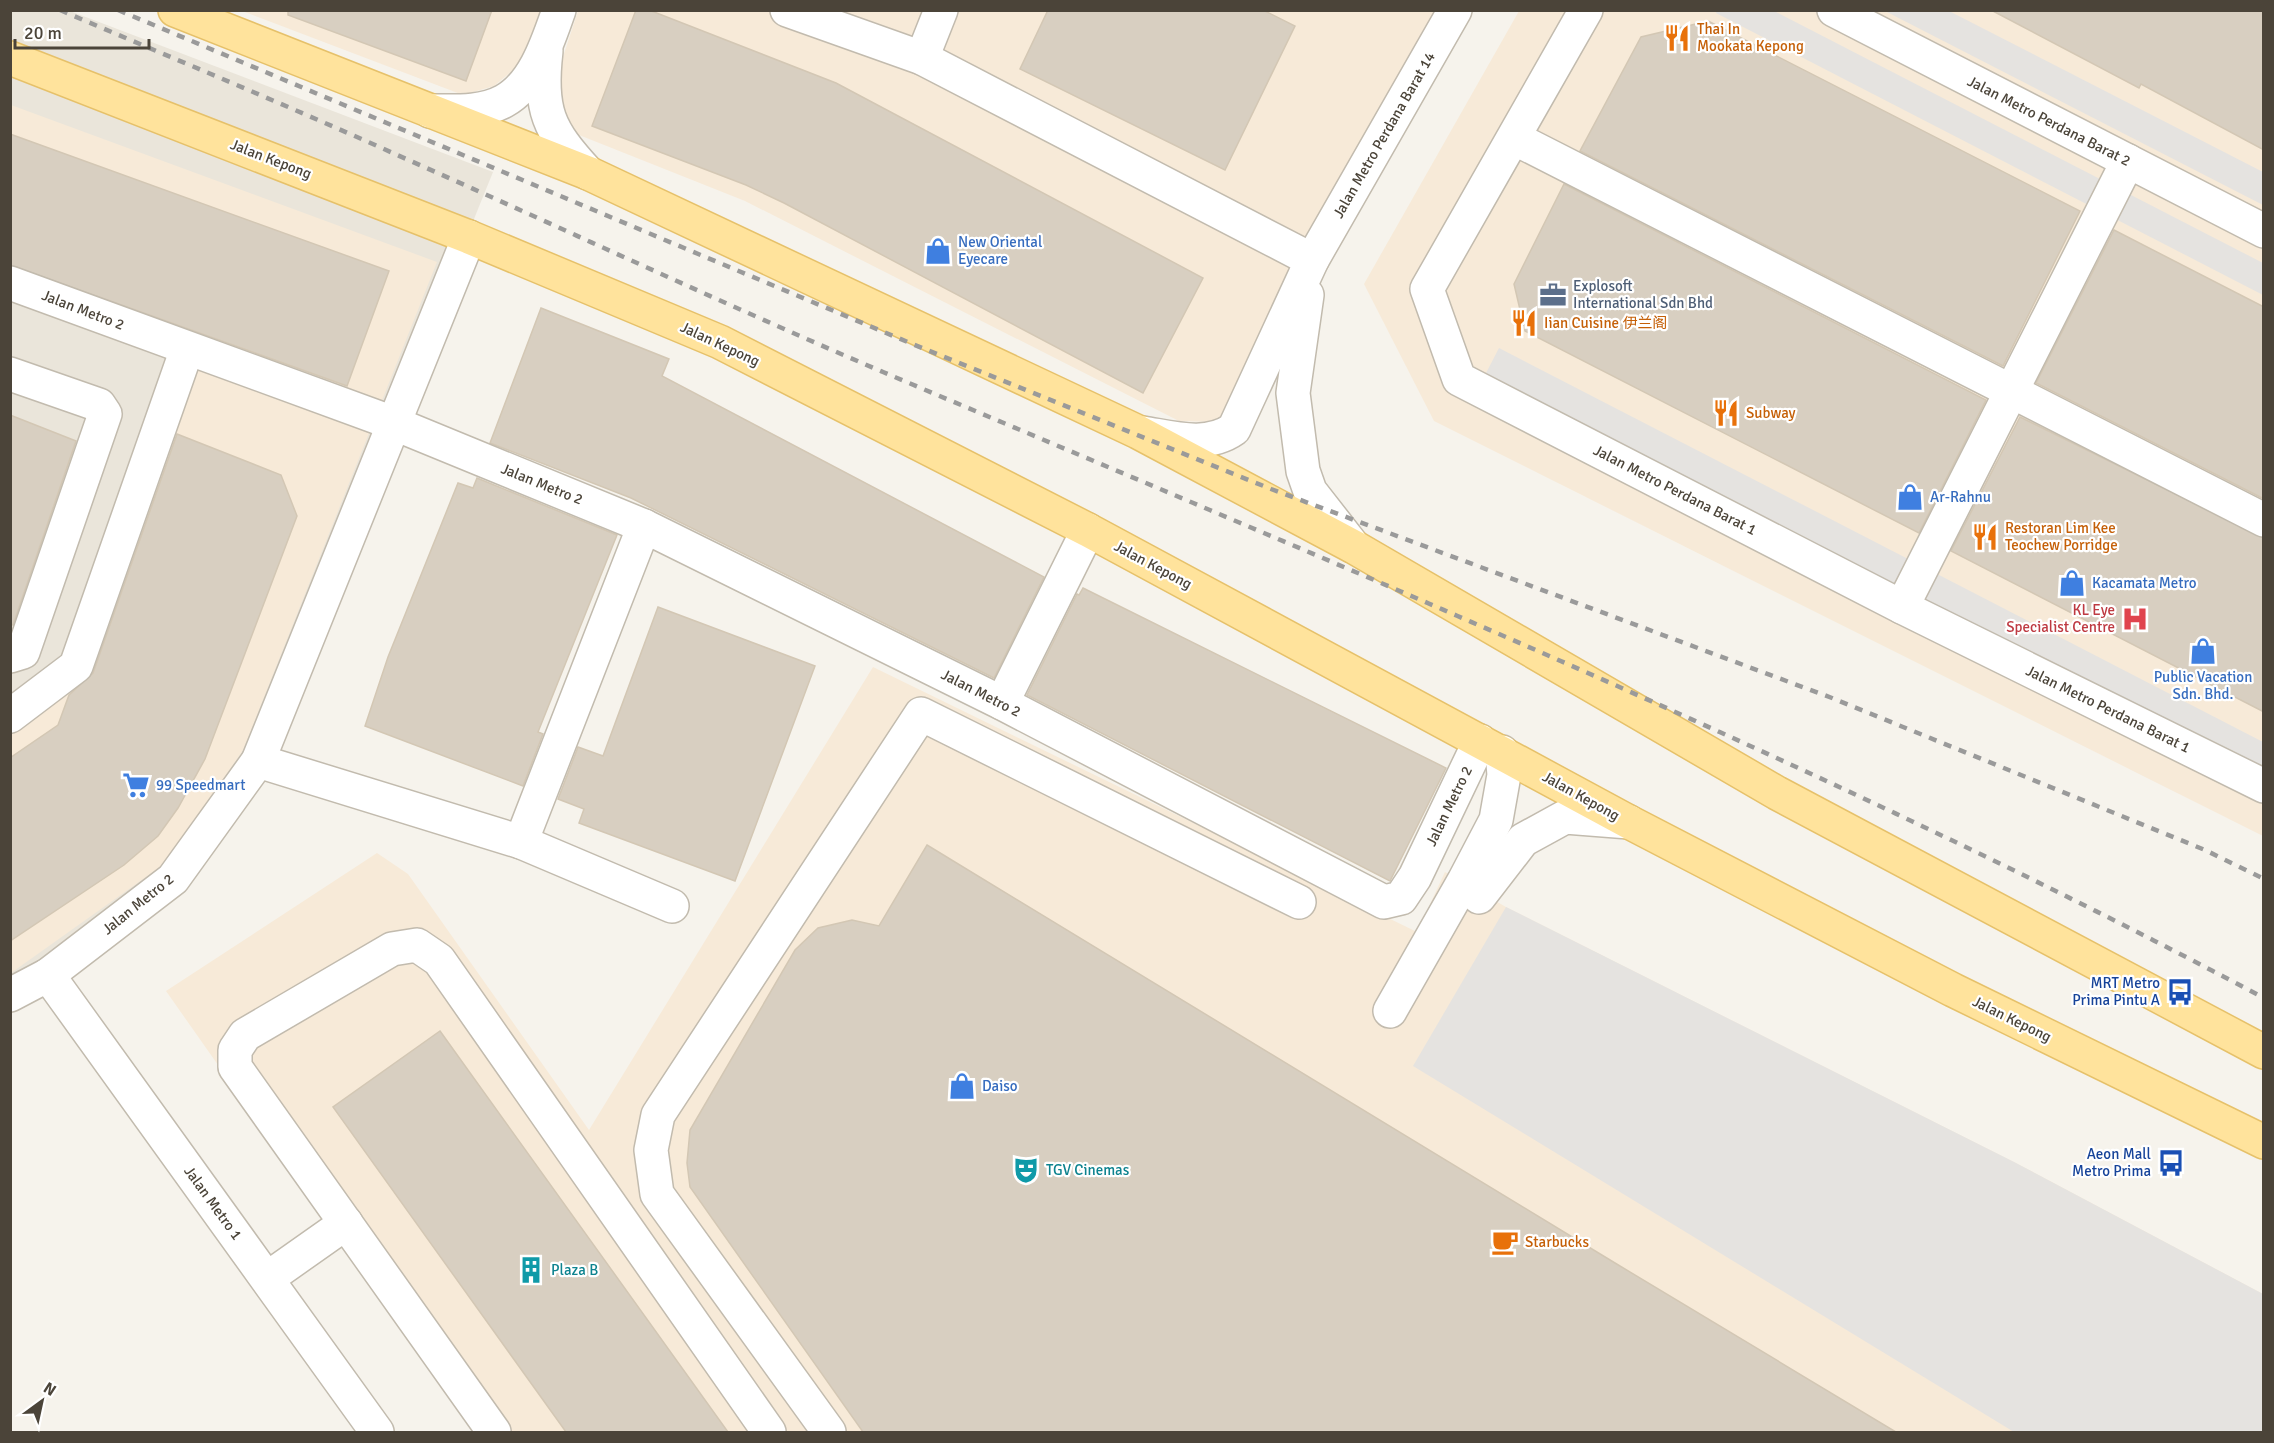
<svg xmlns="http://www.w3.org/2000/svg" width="2274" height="1443" viewBox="0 0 2274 1443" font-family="Signika,'Noto Sans SC',sans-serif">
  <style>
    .residential { fill: #eae5da }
    .commercial { fill: #f7ead8 }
    .parking { fill: #e5e3e0 }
    .building { fill: #d8cfc1; stroke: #d3c7b4; stroke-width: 1.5 }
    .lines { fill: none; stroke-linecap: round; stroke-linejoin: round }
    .minor-casing { stroke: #c2bbae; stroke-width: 36 }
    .major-casing { stroke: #e6c16a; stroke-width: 36 }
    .minor { stroke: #fff; stroke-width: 33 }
    .major { stroke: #ffe39c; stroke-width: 33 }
    .rail { stroke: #9a9a9a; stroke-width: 4.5; stroke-dasharray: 8 8; stroke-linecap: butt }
    .labels { text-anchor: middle; stroke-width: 4.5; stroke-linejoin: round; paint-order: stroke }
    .food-label { font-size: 15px; fill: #c56008; stroke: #fff; text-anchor: start }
    .street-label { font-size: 15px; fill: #4b4439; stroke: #fff }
    .shop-label { font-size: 15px; fill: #366cbe; stroke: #fff; text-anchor: start }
    .service-label { font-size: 15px; fill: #4e5e75; stroke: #fff; text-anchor: start }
    .health-label { font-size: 15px; fill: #be3a42; stroke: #fff; text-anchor: end }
    .transit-label { font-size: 15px; fill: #164399; stroke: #fff; text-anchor: end }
    .culture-label { font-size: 15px; fill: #0d838f; stroke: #fff; text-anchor: start }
  </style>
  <rect width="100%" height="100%" fill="#f6f3ec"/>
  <!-- residential -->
  <path class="residential" d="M 11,11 L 70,11 L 493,172 L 243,790 L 148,893 L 11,982 Z"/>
  <!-- commercial -->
  <g class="commercial">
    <path d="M 242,11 L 541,11 L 518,66 L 494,86 L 463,95 Z"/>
    <path d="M 578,11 L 1437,11 L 1291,265 L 1218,422 L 1179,421 L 745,201 L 574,133 L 559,102 L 560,66 Z"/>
    <path d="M 1519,11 L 2263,11 L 2263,836 L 1434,421 L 1364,284 Z"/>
    <path d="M 11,105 L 437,262 L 243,750 L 167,862 L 11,973 L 11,730 L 82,675 L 198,344 L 11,274 Z"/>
    <path d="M 873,667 L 1417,932 L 1445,872 L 1506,907 L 2014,1162 L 2263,1294 L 2263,1432 L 476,1432 L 166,991 L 377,853 L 408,874 L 589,1130 Z"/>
  </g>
  <!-- parking -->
  <g class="parking">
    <path d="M 1717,10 L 1774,11 L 2263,263 L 2263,295 L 1716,13 Z"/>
    <path d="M 1885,11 L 1949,11 L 2263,172 L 2263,205 Z"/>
    <path d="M 1499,348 L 2263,742 L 2263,774 L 1485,375 Z"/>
    <path d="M 1506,907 L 2014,1162 L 2263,1294 L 2263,1432 L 2014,1432 L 1413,1066 Z"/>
  </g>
  <!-- building -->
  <g class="building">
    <path d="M 288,10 L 492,10 L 466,81 L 288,15 Z"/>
    <path d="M 636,10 L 649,10 L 836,83 L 1203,278 L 1143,393 L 784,203 L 746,185 L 592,126 Z"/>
    <path d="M 1048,10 L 1263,10 L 1295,26 L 1225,170 L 1020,69 Z"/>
    <path d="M 1991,10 L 2264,10 L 2264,150 L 2141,84 L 2139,88 Z"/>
    <path d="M 1708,21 L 2080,211 L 2003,366 L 1580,151 L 1641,37 Z"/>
    <path d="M 10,134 L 389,271 L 347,386 L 10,265 Z"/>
    <path d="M 1564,184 L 1986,400 L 1919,533 L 1525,331 L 1514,284 Z"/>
    <path d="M 2114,230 L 2264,307 L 2264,499 L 2036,383 Z"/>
    <path d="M 541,308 L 669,359 L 662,376 L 1044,577 L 994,678 L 631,498 L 490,443 Z"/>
    <path d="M 10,415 L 76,441 L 13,625 L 10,624 Z"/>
    <path d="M 2020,417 L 2264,538 L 2264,712 L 1951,551 Z"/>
    <path d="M 177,434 L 281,475 L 297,516 L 205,759 L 178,808 L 158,836 L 124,865 L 10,941 L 10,758 L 58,725 L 69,695 L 93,673 Z"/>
    <path d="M 477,478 L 617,535 L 538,732 L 543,734 L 523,786 L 365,726 L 388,657 L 458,483 L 473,488 Z"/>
    <path d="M 1083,588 L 1446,768 L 1390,881 L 1027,695 L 1077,594 L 1079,595 Z"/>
    <path d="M 658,607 L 815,666 L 735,881 L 579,823 L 584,809 L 558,799 L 578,747 L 603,756 Z"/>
    <path d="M 927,845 L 1615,1263 L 1896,1432 L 863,1432 L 690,1187 L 687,1163 L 690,1130 L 795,950 L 818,928 L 852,920 L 879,926 Z"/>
    <path d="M 440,1031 L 728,1432 L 566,1432 L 333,1107 Z"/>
  </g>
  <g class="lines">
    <defs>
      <g id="minor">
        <path d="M 787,10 L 922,58 L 1312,260"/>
        <path d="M 1586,10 L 1427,289 L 1459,379 L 1902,607 L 2264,786"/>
        <path d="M 1834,10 L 2264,231"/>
        <path d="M 546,51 C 539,110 548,130 588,173"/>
        <path d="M 922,58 L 941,10"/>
        <path d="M 430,111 C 454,111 482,113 504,101 C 535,84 548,41 559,10"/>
        <path d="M 1514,138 L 2264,520"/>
        <path d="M 10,283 L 393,423 L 644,526 L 1002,703 L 1384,902 L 1401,898 L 1415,877 L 1480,741"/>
        <path d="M 1307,295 L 1293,393 L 1303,471 L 1310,491 L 1353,546"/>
        <path d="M 10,374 L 99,405 L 105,414 L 23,652 L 10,656"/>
        <path d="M 1143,433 C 1174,438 1207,448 1234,429 L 1312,260 L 1455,10"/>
        <path d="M 1902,607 L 2128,161"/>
        <path d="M 1002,703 L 1088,530"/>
        <path d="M 10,716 L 76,666 L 187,349"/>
        <path d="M 258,761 L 521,842 L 672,906"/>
        <path d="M 521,842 L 644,526"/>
        <path d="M 1479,897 L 1523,840 L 1565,817 L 1629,822"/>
        <path d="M 48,975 L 377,1432"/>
        <path d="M 10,995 L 48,975 L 173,879 L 258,761 L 469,237"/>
        <path d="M 1390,1011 L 1464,881 L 1496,820 L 1504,775 L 1502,752"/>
        <path d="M 268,1278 L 346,1223"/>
        <path d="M 494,1432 L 235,1067 L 235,1050 L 245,1035 L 392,949 L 417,945 L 439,960 L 769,1432"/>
        <path d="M 829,1432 L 657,1194 L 651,1150 L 658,1115 L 921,714 L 1299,902"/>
      </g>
      <g id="major">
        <path d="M 175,10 L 588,173 L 1138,432 L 1354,547 L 1777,793 L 2264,1052"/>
        <path d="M 10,58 L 469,237 L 720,342 L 1088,530 L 1629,822 L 1953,990 L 2264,1142"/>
      </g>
    </defs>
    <!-- minor casing -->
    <use href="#minor" class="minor-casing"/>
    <!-- major casing -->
    <use href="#major" class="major-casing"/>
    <!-- minor -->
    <use href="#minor" class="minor"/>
    <!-- major -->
    <use href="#major" class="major"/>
    <!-- rail -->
    <g class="rail">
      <path d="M 60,10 C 172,58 284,104 395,154 C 558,226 719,302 883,372 C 1348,569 1817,760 2264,998"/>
      <path d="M 118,10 L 910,343 L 1271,489 L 1832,698 L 2205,850 L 2264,879"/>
    </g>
  </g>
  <!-- icons -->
  <defs>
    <symbol id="restaurant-bare" viewBox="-9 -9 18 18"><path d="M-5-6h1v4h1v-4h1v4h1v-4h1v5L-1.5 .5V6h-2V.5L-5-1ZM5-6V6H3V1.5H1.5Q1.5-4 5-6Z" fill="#e8710a" stroke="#fff" stroke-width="2.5" paint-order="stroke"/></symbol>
    <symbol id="shop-bare" viewBox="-9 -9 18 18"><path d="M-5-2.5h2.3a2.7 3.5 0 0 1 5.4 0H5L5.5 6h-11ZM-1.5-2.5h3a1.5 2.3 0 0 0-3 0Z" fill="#3f7fe0" stroke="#fff" stroke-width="2.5" paint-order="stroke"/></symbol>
    <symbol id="office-bare" viewBox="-9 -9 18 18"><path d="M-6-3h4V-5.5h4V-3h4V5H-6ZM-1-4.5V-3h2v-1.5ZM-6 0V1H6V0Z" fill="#5c6f8a" stroke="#fff" stroke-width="2.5" paint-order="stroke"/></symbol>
    <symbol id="hospital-bare" viewBox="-9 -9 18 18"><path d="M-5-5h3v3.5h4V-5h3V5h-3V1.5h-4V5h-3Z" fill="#e0444e" stroke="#fff" stroke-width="2.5" paint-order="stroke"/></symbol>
    <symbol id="supermarket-bare" viewBox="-9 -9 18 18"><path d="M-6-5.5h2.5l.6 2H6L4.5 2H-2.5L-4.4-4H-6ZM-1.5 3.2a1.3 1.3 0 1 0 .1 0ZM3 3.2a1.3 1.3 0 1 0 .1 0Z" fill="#3f7fe0" stroke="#fff" stroke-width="2.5" paint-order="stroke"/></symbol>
    <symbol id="bus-bare" viewBox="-9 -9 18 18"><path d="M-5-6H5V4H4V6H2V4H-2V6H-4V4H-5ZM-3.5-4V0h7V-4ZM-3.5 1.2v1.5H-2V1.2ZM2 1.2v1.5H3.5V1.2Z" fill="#1a4fb4" stroke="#fff" stroke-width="2.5" paint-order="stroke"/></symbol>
    <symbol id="theatre-bare" viewBox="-9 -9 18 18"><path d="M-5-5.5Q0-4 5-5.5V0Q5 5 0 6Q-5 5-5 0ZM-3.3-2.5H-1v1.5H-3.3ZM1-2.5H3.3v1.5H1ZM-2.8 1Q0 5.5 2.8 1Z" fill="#0f9aa8" stroke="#fff" stroke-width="2.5" paint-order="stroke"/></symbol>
    <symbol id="cafe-bare" viewBox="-9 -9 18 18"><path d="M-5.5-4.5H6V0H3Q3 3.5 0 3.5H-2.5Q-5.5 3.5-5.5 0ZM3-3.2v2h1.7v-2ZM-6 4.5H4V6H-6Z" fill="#e8710a" stroke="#fff" stroke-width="2.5" paint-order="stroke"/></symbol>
    <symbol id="building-bare" viewBox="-9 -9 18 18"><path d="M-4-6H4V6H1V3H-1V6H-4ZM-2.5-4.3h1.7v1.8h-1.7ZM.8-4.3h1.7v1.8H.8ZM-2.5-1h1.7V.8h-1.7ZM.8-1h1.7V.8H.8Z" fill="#0f9aa8" stroke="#fff" stroke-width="2.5" paint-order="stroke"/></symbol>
  </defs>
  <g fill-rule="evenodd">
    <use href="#restaurant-bare" x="1658" y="19" width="38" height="38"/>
    <use href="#shop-bare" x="919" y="232" width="38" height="38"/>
    <use href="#office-bare" x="1534" y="276" width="38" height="38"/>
    <use href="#restaurant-bare" x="1505" y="304" width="38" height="38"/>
    <use href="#restaurant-bare" x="1707" y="394" width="38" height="38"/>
    <use href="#shop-bare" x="1891" y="478" width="38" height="38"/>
    <use href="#restaurant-bare" x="1966" y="518" width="38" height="38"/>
    <use href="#shop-bare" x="2053" y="564" width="38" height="38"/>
    <use href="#hospital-bare" x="2116" y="600" width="38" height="38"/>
    <use href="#shop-bare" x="2184" y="632" width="38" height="38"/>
    <use href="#supermarket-bare" x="117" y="766" width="38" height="38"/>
    <use href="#bus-bare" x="2161" y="973" width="38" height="38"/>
    <use href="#shop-bare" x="943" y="1067" width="38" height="38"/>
    <use href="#bus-bare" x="2152" y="1144" width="38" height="38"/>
    <use href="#theatre-bare" x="1007" y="1151" width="38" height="38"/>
    <use href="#cafe-bare" x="1486" y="1223" width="38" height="38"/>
    <use href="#building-bare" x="512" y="1251" width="38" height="38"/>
  </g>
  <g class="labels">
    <!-- food labels -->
    <g class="food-label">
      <text x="1697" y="34">Thai In<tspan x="1697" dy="17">Mookata Kepong</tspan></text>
      <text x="1544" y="328">Iian Cuisine 伊兰阁</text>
      <text x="1746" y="418">Subway</text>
      <text x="2005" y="533">Restoran Lim Kee<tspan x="2005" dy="17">Teochew Porridge</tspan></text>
      <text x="1525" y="1247">Starbucks</text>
    </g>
    <!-- street labels -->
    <g class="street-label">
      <text transform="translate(2049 121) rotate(27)" y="5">Jalan Metro Perdana Barat 2</text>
      <text transform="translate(1384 135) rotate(-60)" y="5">Jalan Metro Perdana Barat 14</text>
      <text transform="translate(271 159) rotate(21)" y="5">Jalan Kepong</text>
      <text transform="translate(83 310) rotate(21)" y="5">Jalan Metro 2</text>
      <text transform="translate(720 344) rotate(25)" y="5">Jalan Kepong</text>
      <text transform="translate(542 484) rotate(22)" y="5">Jalan Metro 2</text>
      <text transform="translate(1675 490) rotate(27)" y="5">Jalan Metro Perdana Barat 1</text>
      <text transform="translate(1153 565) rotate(28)" y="5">Jalan Kepong</text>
      <text transform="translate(981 693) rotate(27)" y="5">Jalan Metro 2</text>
      <text transform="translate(2108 709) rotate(26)" y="5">Jalan Metro Perdana Barat 1</text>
      <text transform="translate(1581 796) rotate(29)" y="5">Jalan Kepong</text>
      <text transform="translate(1449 806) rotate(-64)" y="5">Jalan Metro 2</text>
      <text transform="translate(138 904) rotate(-39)" y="5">Jalan Metro 2</text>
      <text transform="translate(2012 1019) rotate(26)" y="5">Jalan Kepong</text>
      <text transform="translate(213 1203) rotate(54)" y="5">Jalan Metro 1</text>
    </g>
    <!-- shop labels -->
    <g class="shop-label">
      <text x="958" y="247">New Oriental<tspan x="958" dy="17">Eyecare</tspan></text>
      <text x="1930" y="502">Ar-Rahnu</text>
      <text x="2092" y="588">Kacamata Metro</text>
      <text x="2203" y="682" text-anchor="middle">Public Vacation<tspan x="2203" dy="17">Sdn. Bhd.</tspan></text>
      <text x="156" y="790">99 Speedmart</text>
      <text x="982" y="1091">Daiso</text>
    </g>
    <!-- service labels -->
    <g class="service-label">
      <text x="1573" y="291">Explosoft<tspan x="1573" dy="17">International Sdn Bhd</tspan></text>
    </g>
    <!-- health labels -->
    <g class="health-label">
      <text x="2115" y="615">KL Eye<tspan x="2115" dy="17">Specialist Centre</tspan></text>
    </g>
    <!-- transit labels -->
    <g class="transit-label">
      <text x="2160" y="988">MRT Metro<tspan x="2160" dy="17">Prima Pintu A</tspan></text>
      <text x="2151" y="1159">Aeon Mall<tspan x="2151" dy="17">Metro Prima</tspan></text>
    </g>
    <!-- culture labels -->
    <g class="culture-label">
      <text x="1046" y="1175">TGV Cinemas</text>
      <text x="551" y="1275">Plaza B</text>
    </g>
  </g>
  <!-- border -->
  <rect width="2274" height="1443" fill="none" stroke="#4b4439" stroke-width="24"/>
  <!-- north arrow -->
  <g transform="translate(42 1401) rotate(33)" stroke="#ffffff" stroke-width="4.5" paint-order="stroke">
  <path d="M0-4.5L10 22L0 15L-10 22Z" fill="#4b4439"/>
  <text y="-9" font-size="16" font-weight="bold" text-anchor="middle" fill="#4b4439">N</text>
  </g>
  <!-- scale -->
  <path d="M15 39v9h134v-9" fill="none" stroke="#4b4439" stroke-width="3"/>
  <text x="24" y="39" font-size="18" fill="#4b4439" stroke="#ffffff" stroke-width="4.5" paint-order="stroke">20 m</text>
</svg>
